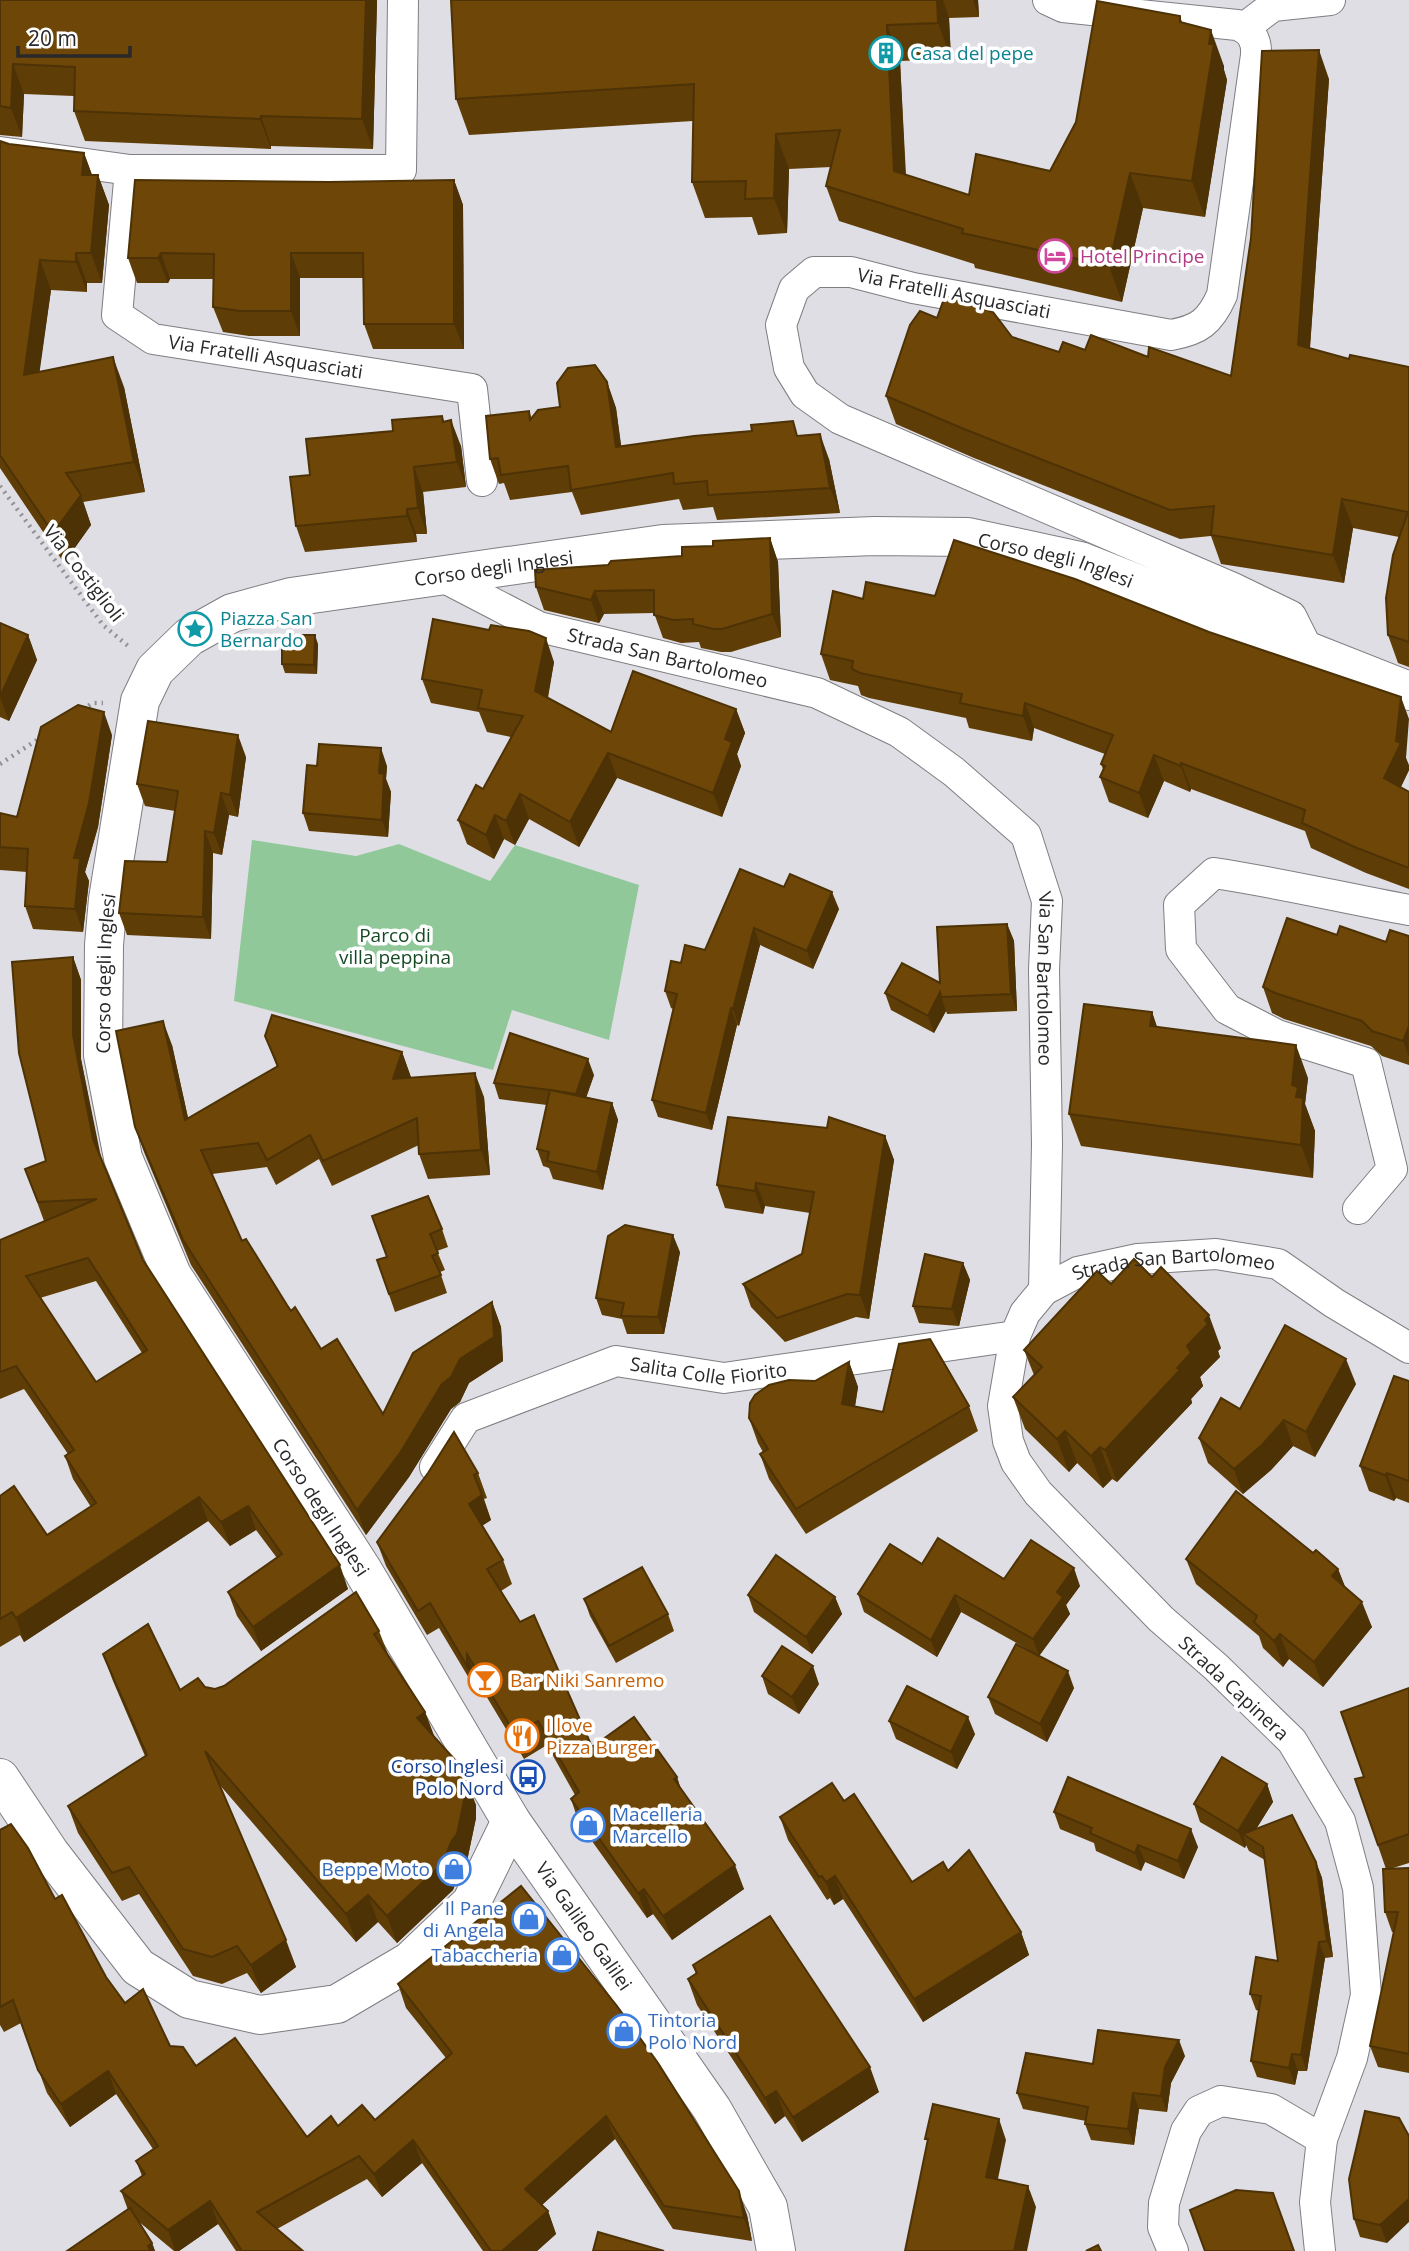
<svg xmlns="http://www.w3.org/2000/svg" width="1409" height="2251" viewBox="0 0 1409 2251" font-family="'Open Sans',sans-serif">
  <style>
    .green { fill: #91c89a }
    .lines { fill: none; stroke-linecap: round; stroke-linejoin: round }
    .street-casing { stroke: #7e7e83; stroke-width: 32 }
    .secondary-casing { stroke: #7e7e83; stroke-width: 40 }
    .path { stroke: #929296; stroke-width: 4.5; stroke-dasharray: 2 5; stroke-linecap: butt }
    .street { stroke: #fff; stroke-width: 30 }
    .secondary { stroke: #fff; stroke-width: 38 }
    .wall { fill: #5f3d07; fill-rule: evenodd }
    .shaded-wall { fill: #4d3206 }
    .building { fill: #6e4708; stroke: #4d3206; stroke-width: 2; fill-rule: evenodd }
    .labels { text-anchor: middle; stroke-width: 7; stroke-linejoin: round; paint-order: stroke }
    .culture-label { font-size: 19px; fill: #0d838f; stroke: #fff; text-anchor: start }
    .hotel-label { font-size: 19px; fill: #b23c85; stroke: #fff; text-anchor: start }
    .street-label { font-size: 19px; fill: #29292b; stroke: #fff }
    .park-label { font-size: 19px; fill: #164a24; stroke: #fff }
    .food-label { font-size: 19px; fill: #c56008; stroke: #fff; text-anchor: start }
    .transit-label { font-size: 19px; fill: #164399; stroke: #fff; text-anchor: end }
    .shop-label { font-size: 19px; fill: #366cbe; stroke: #fff; text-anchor: end }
  </style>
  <rect width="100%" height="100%" fill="#dfdee4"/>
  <!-- green -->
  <path class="green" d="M 252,840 L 356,856 L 399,844 L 490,881 L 515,845 L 639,885 L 609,1040 L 512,1010 L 493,1070 L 234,1001 Z"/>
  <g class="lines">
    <defs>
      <g id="street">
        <path d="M 1048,0 L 1063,7 L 1237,25 C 1251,30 1257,40 1256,55 L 1222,295 C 1210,322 1199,330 1171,335 L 913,288 L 851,272 L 814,272 L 794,289 L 781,325 L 789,368 L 805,394 L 840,419 L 1233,588 L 1291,616 L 1310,654"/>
        <path d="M 1244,28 L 1273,6 L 1330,0"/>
        <path d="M 0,152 L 130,170 L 401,170 L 403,0"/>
        <path id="s1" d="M 130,170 L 117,315 L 153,339 L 472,389 L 482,481"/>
        <path id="s2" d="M 439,575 L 539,627 L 817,693 L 899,732 L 954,772 L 1026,835 L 1047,901 L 1044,970 L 1047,1144 L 1044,1290"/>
        <path d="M 1358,1209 L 1392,1169 L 1366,1063 L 1277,1035 L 1227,1009 L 1181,949 L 1179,905 L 1214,873 C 1280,883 1344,898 1409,910"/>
        <path id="s3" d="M 435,1467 L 466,1418 L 616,1361 L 724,1378 L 1015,1336"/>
        <path d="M 1173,2251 L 1163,2227 L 1164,2203 L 1186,2131 L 1199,2111 L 1221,2101 L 1271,2109 L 1322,2139"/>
        <path id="s4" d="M 1320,2251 L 1315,2202 L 1322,2139 L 1352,2058 L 1366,1995 L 1358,1888 L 1340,1821 L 1292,1741 L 1216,1667 L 1161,1619 L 1038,1493 L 1016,1462 L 1008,1441 L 1003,1406 L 1015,1336 L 1025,1313 L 1044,1290 L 1078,1272 L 1138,1259 L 1216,1254 L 1278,1264 L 1334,1303 L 1409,1348"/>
      </g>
      <g id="secondary">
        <path d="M 0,1778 L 50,1853 L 138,1967 L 189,1999 L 260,2015 L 337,2004 L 410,1961 L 471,1903 L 511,1821"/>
        <path id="s5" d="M 776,2251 L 768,2207 L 712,2109 L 511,1821 L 362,1569 L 172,1275 L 123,1158 L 103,1055 L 104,945 L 108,899 L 140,701 L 155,670 L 189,637 L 232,613 L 291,597 L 663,544 L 875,536 L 968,537 L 1080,561 L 1409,691"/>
      </g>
    </defs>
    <!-- street casing -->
    <use href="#street" class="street-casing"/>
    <!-- secondary casing -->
    <use href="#secondary" class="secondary-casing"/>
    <!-- path -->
    <g class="path">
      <path d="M 0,486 L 103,625 L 128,646"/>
      <path d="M 83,710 L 92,703 L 103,703"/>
      <path d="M 0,764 L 40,738"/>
    </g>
    <!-- street -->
    <use href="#street" class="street"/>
    <!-- secondary -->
    <use href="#secondary" class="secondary"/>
  </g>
  <!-- wall -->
  <g class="wall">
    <path d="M 0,0 L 377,0 L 373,149 L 271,146 L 271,149 L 85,141 L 74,111 L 74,96 L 24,94 L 22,137 L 0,135 Z"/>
    <path d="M 451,0 L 978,0 L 979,17 L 949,18 L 951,59 L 900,61 L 906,175 L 969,195 L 1050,171 L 1180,16 L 1182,22 L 1224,66 L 1224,70 L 1227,80 L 1205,217 L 1143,208 L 1122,302 L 975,268 L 974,264 L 839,221 L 826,186 L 831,167 L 789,169 L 787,233 L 758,235 L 752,217 L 705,218 L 692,182 L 693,121 L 469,135 L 456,99 Z"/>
    <path d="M 1329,79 L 1310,348 L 1349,359 L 1409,367 L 1409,667 L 1398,663 L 1388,635 L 1399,537 L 1353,528 L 1344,583 L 1221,564 L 1211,536 L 1180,539 L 974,458 L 896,424 L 886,396 L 937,318 L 1012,337 L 1059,352 L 1085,350 L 1148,357 L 1231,376 Z"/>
    <path d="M 0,141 L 9,144 L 84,153 L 92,175 L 98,175 L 109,205 L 102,283 L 87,283 L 87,292 L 51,290 L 39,372 L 124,387 L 145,492 L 83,502 L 91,525 L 64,563 L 0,468 Z"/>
    <path d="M 454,180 L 463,205 L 464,349 L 373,349 L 364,324 L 364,278 L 300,278 L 300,336 L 249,336 L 223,332 L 213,307 L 214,279 L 170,279 L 168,283 L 137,283 L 128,258 L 329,182 Z"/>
    <path d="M 607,382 L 616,408 L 621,447 L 798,436 L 829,459 L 840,513 L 717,520 L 713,507 L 683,510 L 679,499 L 581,515 L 572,492 L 510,500 L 504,483 L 499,484 L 490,459 L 529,411 L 532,419 L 560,407 Z"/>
    <path d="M 442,416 L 444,421 L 461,446 L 466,487 L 423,492 L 427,534 L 416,534 L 417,542 L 305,552 L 296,526 L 310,475 L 393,431 Z"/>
    <path d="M 770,538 L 778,562 L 781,637 L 731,652 L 721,652 L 701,648 L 699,642 L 681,643 L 663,638 L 654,613 L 604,614 L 599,623 L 544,610 L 536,587 L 608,565 L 682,556 L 713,546 Z"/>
    <path d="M 0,623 L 28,635 L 37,660 L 9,721 L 0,717 Z"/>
    <path d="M 318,644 L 317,674 L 285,673 L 282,664 Z"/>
    <path d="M 821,654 L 1406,758 L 1409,770 L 1401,787 L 1409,792 L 1409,889 L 1366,873 L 1311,848 L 1305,831 L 1191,789 L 1190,792 L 1164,781 L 1148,818 L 1109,802 L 1100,777 L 1103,769 L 1101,764 L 1105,754 L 1034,728 L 1032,741 L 969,728 L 966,718 L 869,698 L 861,695 L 858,686 L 830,680 Z"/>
    <path d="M 554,662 L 548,698 L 611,732 L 736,709 L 745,733 L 737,754 L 741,766 L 722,817 L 617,778 L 579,847 L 529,819 L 515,845 L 504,839 L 494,859 L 467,844 L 458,820 L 483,789 L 511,737 L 487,732 L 479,712 L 431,703 L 422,679 Z"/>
    <path d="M 112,735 L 98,827 L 85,872 L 89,881 L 83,932 L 33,929 L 25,906 L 27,872 L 0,870 L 0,813 L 17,817 Z"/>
    <path d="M 246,757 L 238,817 L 229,815 L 222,855 L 213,853 L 211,939 L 127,935 L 119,913 L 167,862 L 175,811 L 145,806 L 137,784 Z"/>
    <path d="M 317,766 L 387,766 L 386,779 L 391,792 L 388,837 L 309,831 L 303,813 Z"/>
    <path d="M 784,887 L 839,909 L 813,969 L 760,945 L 739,1026 L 737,1025 L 712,1130 L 658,1117 L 652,1100 L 673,1009 L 671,1008 L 665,991 L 681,963 L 705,950 Z"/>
    <path d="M 1007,924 L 1014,941 L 1017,1011 L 947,1014 L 946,1011 L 934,1033 L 891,1010 L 885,993 L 940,983 Z"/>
    <path d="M 1337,935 L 1386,942 L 1409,936 L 1409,1065 L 1382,1056 L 1371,1046 L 1284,1019 L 1272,1013 L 1263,987 Z"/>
    <path d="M 73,957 L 81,980 L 81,1059 L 100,1157 L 143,1260 L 348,1589 L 261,1651 L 237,1616 L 228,1592 L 277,1558 L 256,1530 L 230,1546 L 208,1521 L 24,1642 L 20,1635 L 0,1647 L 0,1496 L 47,1535 L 91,1507 L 73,1479 L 65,1456 L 68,1454 L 24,1389 L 0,1399 L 0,1240 L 44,1221 L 25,1169 L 46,1161 ZM 96,1281 L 142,1353 L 96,1382 L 40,1298 Z"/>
    <path d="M 1152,1012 L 1157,1027 L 1308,1078 L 1305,1104 L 1315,1131 L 1313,1178 L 1081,1146 L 1069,1114 Z"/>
    <path d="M 265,1036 L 402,1052 L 411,1078 L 484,1097 L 490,1175 L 428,1179 L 419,1154 L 419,1145 L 332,1186 L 319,1159 L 276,1185 L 267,1167 L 212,1174 L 242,1241 L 287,1305 L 321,1349 L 383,1414 L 492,1302 L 501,1327 L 503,1361 L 469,1383 L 460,1402 L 451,1409 L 409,1477 L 366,1535 L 191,1265 L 144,1152 L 135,1127 L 172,1045 L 188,1118 L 277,1067 Z"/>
    <path d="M 594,1075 L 586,1097 L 612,1103 L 618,1120 L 603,1190 L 553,1179 L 549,1168 L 543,1166 L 537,1149 L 547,1105 L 499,1099 L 494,1083 Z"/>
    <path d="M 885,1136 L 894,1160 L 869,1319 L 856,1317 L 785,1342 L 751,1307 L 743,1284 L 802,1254 L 810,1213 L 765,1206 L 763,1214 L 725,1208 L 717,1185 Z"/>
    <path d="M 372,1216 L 442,1229 L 448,1247 L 437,1251 L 445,1270 L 440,1272 L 447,1293 L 395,1312 L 377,1260 L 387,1257 Z"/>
    <path d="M 680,1252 L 664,1334 L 627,1334 L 622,1319 L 602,1315 L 596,1298 Z"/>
    <path d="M 963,1263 L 970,1280 L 959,1326 L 919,1323 L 913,1306 Z"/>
    <path d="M 1111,1284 L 1221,1348 L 1218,1351 L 1220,1357 L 1200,1377 L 1203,1386 L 1191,1399 L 1192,1403 L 1117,1482 L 1112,1479 L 1103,1488 L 1077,1463 L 1069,1472 L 1025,1429 L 1013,1397 L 1034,1375 L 1024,1350 Z"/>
    <path d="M 849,1362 L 858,1387 L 855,1407 L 883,1412 L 969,1406 L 978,1431 L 806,1534 L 769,1479 L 760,1454 L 763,1452 L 758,1443 L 749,1418 Z"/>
    <path d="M 1409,1381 L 1409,1503 L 1396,1498 L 1394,1501 L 1369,1491 L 1360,1466 Z"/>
    <path d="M 1356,1384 L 1315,1457 L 1293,1446 L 1271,1470 L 1243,1494 L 1208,1463 L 1199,1438 L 1240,1409 Z"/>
    <path d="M 428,1473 L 478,1473 L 487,1498 L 484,1499 L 491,1520 L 482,1526 L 503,1560 L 512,1584 L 501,1591 L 592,1747 L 677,1777 L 681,1790 L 744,1889 L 672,1940 L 653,1914 L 647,1918 L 579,1823 L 571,1799 L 575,1795 L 547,1745 L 524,1759 L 476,1679 L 476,1690 L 439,1628 L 427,1635 L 386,1566 L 377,1542 Z"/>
    <path d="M 1313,1553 L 1338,1569 L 1345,1587 L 1372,1627 L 1323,1687 L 1289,1659 L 1283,1667 L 1263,1648 L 1259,1636 L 1196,1584 L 1186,1559 Z"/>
    <path d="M 922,1564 L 1004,1579 L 1080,1586 L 1066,1605 L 1070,1614 L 1039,1656 L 1074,1688 L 1047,1742 L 995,1714 L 988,1697 L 1029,1650 L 961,1612 L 937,1657 L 864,1612 L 858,1594 Z"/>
    <path d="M 748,1595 L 835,1597 L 842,1614 L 812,1654 L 754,1612 Z"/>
    <path d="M 584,1599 L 668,1614 L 674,1631 L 616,1663 L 590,1616 Z"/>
    <path d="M 379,1631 L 388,1654 L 425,1712 L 435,1738 L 476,1805 L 476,1818 L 467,1861 L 461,1869 L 453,1890 L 397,1943 L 378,1922 L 356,1942 L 218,1783 L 296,1967 L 261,1993 L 247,1973 L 222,1984 L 193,1976 L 139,1894 L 122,1901 L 78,1833 L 68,1806 L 145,1756 L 113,1681 L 103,1654 L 180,1690 L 205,1687 L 215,1689 Z"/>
    <path d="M 762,1676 L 819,1684 L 799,1714 L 768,1694 Z"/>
    <path d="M 1409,1688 L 1409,1863 L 1393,1868 L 1409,1868 L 1409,2073 L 1378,2067 L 1370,2046 L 1394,1932 L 1392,1932 L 1385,1912 L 1386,1869 L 1355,1779 L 1364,1777 Z"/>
    <path d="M 889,1721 L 975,1734 L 957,1769 L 896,1739 Z"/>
    <path d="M 1267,1784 L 1273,1802 L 1256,1829 L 1316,1862 L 1322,1878 L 1333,1957 L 1325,1958 L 1307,2071 L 1298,2071 L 1295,2085 L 1257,2077 L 1251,2061 L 1259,2011 L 1256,2010 L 1250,1994 L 1278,1961 L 1265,1860 L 1249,1851 L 1246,1845 L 1245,1848 L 1200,1822 L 1194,1804 Z"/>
    <path d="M 844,1801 L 912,1882 L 948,1871 L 1021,1932 L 1029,1955 L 923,2022 L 843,1899 L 834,1905 L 830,1898 L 827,1900 L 788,1840 L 780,1817 Z"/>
    <path d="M 1054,1812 L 1198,1847 L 1184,1879 L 1145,1862 L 1141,1871 L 1096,1851 L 1094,1843 L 1060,1829 Z"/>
    <path d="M 0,1830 L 55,1899 L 106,1977 L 125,2003 L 170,2046 L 196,2066 L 307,2137 L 338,2126 L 375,2120 L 446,2058 L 406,2008 L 398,1984 L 521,1886 L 747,2215 L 752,2241 L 673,2229 L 615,2139 L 542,2205 L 548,2211 L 556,2234 L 537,2251 L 483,2251 L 422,2163 L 382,2197 L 367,2179 L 277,2229 L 303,2251 L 236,2251 L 218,2224 L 179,2251 L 174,2251 L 138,2221 L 152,2243 L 155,2251 L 67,2251 L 128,2210 L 121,2191 L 142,2176 L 136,2161 L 153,2149 L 116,2094 L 70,2127 L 47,2093 L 21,2023 L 4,2032 L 0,2025 Z"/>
    <path d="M 693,1965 L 879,2092 L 802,2142 L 785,2116 L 775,2124 L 697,2005 L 688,1980 L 696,1974 Z"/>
    <path d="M 1185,2056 L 1171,2083 L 1167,2112 L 1139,2109 L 1134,2145 L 1091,2140 L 1085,2124 L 1086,2121 L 1023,2109 L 1017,2093 L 1093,2064 Z"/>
    <path d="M 1409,2136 L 1387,2243 L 1360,2237 L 1354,2219 Z"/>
  </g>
  <!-- shaded-wall -->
  <g class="shaded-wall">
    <path d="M 366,0 L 377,0 L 377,2 L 373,149 L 362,119 Z"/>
    <path d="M 937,0 L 943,0 L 949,18 L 951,59 L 938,23 Z"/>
    <path d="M 973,0 L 978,0 L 979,17 Z"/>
    <path d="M 887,25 L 900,61 L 907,207 L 894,171 Z"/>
    <path d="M 1211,30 L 1224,66 L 1224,70 L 1227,80 L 1205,217 L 1192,181 Z"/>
    <path d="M 1319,50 L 1329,79 L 1308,374 L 1298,345 Z"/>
    <path d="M 13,64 L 24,94 L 22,137 L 11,108 Z"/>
    <path d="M 261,116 L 271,146 L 271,149 L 260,119 Z"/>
    <path d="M 776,134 L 789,169 L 787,233 L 774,198 Z"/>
    <path d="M 84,153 L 95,183 L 82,175 Z"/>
    <path d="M 1130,173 L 1143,208 L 1122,302 L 1109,266 Z"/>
    <path d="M 98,175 L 109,205 L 102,283 L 91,253 Z"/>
    <path d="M 454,180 L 463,205 L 464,349 L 454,324 Z"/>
    <path d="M 76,253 L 87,283 L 87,292 L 76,262 Z"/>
    <path d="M 161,253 L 170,279 L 168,283 L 158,258 Z"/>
    <path d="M 291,253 L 300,278 L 300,336 L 291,311 Z"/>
    <path d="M 40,260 L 51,290 L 35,405 L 24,375 Z"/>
    <path d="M 113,357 L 124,387 L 145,492 L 134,462 Z"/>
    <path d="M 607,382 L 616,408 L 625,473 L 616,447 Z"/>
    <path d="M 451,420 L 461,446 L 466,487 L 457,462 Z"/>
    <path d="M 820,434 L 829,459 L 840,513 L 830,488 Z"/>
    <path d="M 414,467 L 423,492 L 427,534 L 418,508 Z"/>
    <path d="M 81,495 L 91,525 L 64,563 L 53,533 Z"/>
    <path d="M 1342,499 L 1353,528 L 1344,583 L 1333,555 Z"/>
    <path d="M 407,509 L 416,534 L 417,542 L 407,516 Z"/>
    <path d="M 770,538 L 778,562 L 781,637 L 772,614 Z"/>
    <path d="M 595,591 L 604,614 L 599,623 L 591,600 Z"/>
    <path d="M 28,635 L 37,660 L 9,721 L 0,697 Z"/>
    <path d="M 315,635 L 318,644 L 317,674 L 314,665 Z"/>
    <path d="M 546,638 L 554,662 L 544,716 L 535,691 Z"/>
    <path d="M 1401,697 L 1409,719 L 1406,758 L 1409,765 L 1409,770 L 1393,803 L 1384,778 L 1396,741 Z"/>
    <path d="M 1025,703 L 1034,728 L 1032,741 L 1023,716 Z"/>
    <path d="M 736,709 L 745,733 L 737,754 L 741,766 L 722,817 L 713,793 L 725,739 Z"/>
    <path d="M 104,712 L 112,735 L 98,827 L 85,872 L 89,881 L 83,932 L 75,909 L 74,858 Z"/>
    <path d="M 238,735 L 246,757 L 238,817 L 230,795 Z"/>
    <path d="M 381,748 L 387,766 L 386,779 L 391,792 L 388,837 L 382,820 L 379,773 Z"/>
    <path d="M 608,753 L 617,778 L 579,847 L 570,822 Z"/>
    <path d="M 1154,755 L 1164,781 L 1148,818 L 1139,793 Z"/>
    <path d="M 1181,763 L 1191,789 L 1190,792 L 1181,766 Z"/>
    <path d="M 221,793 L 229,815 L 222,855 L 214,833 Z"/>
    <path d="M 520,794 L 529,819 L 515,845 L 506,821 Z"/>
    <path d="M 495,815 L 504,839 L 494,859 L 486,835 Z"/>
    <path d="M 205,831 L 213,853 L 211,939 L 203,917 Z"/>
    <path d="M 832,892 L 839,909 L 813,969 L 807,951 Z"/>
    <path d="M 1007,924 L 1014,941 L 1017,1011 L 1011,994 Z"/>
    <path d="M 754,928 L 760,945 L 739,1026 L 733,1009 Z"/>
    <path d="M 73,957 L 81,980 L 81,1059 L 102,1162 L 93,1139 L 73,1035 Z"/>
    <path d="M 940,992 L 941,997 L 946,1011 L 934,1033 L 928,1016 Z"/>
    <path d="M 731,1008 L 737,1025 L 712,1130 L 706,1113 Z"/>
    <path d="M 1152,1012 L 1163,1045 L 1150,1026 Z"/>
    <path d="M 163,1021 L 172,1045 L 194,1145 L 185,1120 Z"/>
    <path d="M 1409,1026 L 1409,1057 L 1403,1041 Z"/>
    <path d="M 1296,1045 L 1308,1078 L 1305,1104 L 1315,1131 L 1313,1178 L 1301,1145 L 1292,1085 Z"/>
    <path d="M 402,1052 L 411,1077 L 402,1104 L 393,1079 Z"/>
    <path d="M 588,1059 L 594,1075 L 582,1110 L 576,1094 Z"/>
    <path d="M 475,1073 L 484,1097 L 490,1175 L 481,1150 Z"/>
    <path d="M 612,1103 L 618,1120 L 603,1190 L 597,1172 Z"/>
    <path d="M 885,1136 L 894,1160 L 869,1319 L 860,1295 Z"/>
    <path d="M 756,1183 L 765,1206 L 763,1214 L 755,1191 Z"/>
    <path d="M 673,1235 L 680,1252 L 664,1334 L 658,1317 Z"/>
    <path d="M 963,1263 L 970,1280 L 959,1326 L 952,1309 Z"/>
    <path d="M 492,1302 L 501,1327 L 503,1361 L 469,1383 L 460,1402 L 451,1409 L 409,1477 L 366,1535 L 357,1510 L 460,1359 Z"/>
    <path d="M 1209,1315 L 1221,1348 L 1218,1351 L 1220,1357 L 1200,1377 L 1203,1386 L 1191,1399 L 1192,1403 L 1117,1482 L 1105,1450 L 1177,1368 L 1187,1346 Z"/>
    <path d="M 1346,1359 L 1356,1384 L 1315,1457 L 1306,1432 Z"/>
    <path d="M 849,1362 L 858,1387 L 851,1430 L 842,1404 Z"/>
    <path d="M 1284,1420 L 1293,1446 L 1271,1470 L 1243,1494 L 1234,1469 Z"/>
    <path d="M 1065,1431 L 1077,1463 L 1069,1472 L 1057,1439 Z"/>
    <path d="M 1100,1447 L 1112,1479 L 1103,1488 L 1091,1456 Z"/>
    <path d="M 1387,1473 L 1396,1498 L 1394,1501 L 1385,1475 Z"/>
    <path d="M 482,1495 L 491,1520 L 478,1528 L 469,1504 Z"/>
    <path d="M 199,1497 L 208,1521 L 24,1642 L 16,1618 Z"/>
    <path d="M 248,1506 L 256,1530 L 230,1546 L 221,1522 Z"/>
    <path d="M 340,1565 L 348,1589 L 261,1651 L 253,1627 Z"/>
    <path d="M 1074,1568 L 1080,1586 L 1066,1605 L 1070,1614 L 1039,1656 L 1033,1639 L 1057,1592 Z"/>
    <path d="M 1338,1569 L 1348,1594 L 1332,1576 Z"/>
    <path d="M 955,1595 L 961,1612 L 937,1657 L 931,1640 Z"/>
    <path d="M 835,1597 L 842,1614 L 812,1654 L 806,1637 Z"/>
    <path d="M 1362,1602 L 1372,1627 L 1323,1687 L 1314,1662 Z"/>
    <path d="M 1280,1634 L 1289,1659 L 1283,1667 L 1274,1641 Z"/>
    <path d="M 467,1654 L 476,1679 L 476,1690 L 467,1666 Z"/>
    <path d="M 813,1666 L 819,1684 L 799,1714 L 792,1697 Z"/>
    <path d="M 1068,1671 L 1074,1688 L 1047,1742 L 1040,1724 Z"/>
    <path d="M 425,1712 L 435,1739 L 417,1718 Z"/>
    <path d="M 968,1717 L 975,1734 L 957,1769 L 951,1752 Z"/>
    <path d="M 677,1777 L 685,1802 L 674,1779 Z"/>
    <path d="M 466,1778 L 476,1805 L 476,1818 L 467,1861 L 461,1869 L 453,1890 L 397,1943 L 387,1916 Z"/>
    <path d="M 1267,1784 L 1273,1802 L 1250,1839 L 1243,1834 L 1246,1845 L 1245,1848 L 1238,1831 Z"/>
    <path d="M 1191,1829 L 1198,1847 L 1184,1879 L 1178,1861 Z"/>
    <path d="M 1138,1845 L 1145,1862 L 1141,1871 L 1135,1853 Z"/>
    <path d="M 1316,1862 L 1322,1878 L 1333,1957 L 1327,1941 Z"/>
    <path d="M 735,1865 L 744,1889 L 672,1940 L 663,1916 Z"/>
    <path d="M 835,1876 L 843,1899 L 834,1905 L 826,1882 Z"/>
    <path d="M 644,1889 L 653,1914 L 647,1918 L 638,1893 Z"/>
    <path d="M 368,1895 L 378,1922 L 356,1942 L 346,1914 Z"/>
    <path d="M 1021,1932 L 1029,1955 L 923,2022 L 914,1999 Z"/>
    <path d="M 286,1940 L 296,1967 L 261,1993 L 251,1965 Z"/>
    <path d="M 1319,1942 L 1325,1958 L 1307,2071 L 1301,2055 Z"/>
    <path d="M 1179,2040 L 1185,2056 L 1171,2083 L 1167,2112 L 1161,2096 L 1165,2067 Z"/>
    <path d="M 1292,2054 L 1298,2071 L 1295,2085 L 1289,2068 Z"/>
    <path d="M 870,2067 L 879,2092 L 802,2142 L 793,2117 Z"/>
    <path d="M 108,2071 L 116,2094 L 70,2127 L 61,2104 Z"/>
    <path d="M 776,2091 L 785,2116 L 775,2124 L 765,2098 Z"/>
    <path d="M 1133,2093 L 1139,2109 L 1134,2145 L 1128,2129 Z"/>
    <path d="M 606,2116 L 615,2139 L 534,2212 L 525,2189 Z"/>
    <path d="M 999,2119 L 1006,2140 L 994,2198 L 986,2177 Z"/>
    <path d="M 413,2140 L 422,2163 L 382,2197 L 374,2174 Z"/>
    <path d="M 1028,2186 L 1036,2207 L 1027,2251 L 1014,2251 Z"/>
    <path d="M 739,2191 L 747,2215 L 752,2241 L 744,2218 Z"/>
    <path d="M 1409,2199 L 1409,2222 L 1387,2243 L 1380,2225 Z"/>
    <path d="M 210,2201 L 218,2224 L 179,2251 L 175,2251 L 168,2230 Z"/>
    <path d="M 548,2211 L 556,2234 L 537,2251 L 502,2251 Z"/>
    <path d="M 152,2243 L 155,2251 L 149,2251 L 148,2246 Z"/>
  </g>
  <!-- building -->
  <g class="building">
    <path d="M 0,0 L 366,0 L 362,119 L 261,116 L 260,119 L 74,111 L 75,67 L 13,64 L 11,108 L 0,106 Z"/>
    <path d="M 451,0 L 937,0 L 938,23 L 887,25 L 894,171 L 969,195 L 976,154 L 1050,171 L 1076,122 L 1097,1 L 1180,16 L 1180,22 L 1211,30 L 1209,44 L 1214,44 L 1192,181 L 1130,173 L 1109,266 L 962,233 L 963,229 L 826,186 L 840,130 L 776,134 L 774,198 L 745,199 L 746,181 L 692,182 L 694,84 L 456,99 Z"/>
    <path d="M 1319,50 L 1298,345 L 1349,359 L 1350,355 L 1409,367 L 1409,642 L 1388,635 L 1386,598 L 1393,555 L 1408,512 L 1342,499 L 1333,555 L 1211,535 L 1214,506 L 1170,510 L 964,429 L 886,396 L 910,325 L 920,311 L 937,318 L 945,296 L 993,312 L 1012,337 L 1059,352 L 1063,342 L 1085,350 L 1091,335 L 1148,357 L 1149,347 L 1231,376 L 1251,238 L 1262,51 Z"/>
    <path d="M 0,141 L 9,144 L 84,153 L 82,175 L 98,175 L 91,253 L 76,253 L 76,262 L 40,260 L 24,375 L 113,357 L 134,462 L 66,473 L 81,495 L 53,533 L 0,455 Z"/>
    <path d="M 135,180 L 329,182 L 454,180 L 454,324 L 364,324 L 363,253 L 291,253 L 291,311 L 240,311 L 213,307 L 214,254 L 161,253 L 158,258 L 128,258 Z"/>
    <path d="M 595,365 L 607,382 L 616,447 L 694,436 L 752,431 L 751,425 L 793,421 L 797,436 L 820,434 L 830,488 L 708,495 L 707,481 L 674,484 L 673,473 L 571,490 L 568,466 L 501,475 L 498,458 L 490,459 L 486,416 L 529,411 L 530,420 L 538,410 L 560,407 L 557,383 L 568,368 Z"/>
    <path d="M 442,416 L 443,422 L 451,420 L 457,462 L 414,467 L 418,508 L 407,509 L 407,516 L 296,526 L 290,477 L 310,475 L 306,439 L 393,431 L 392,420 Z"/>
    <path d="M 770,538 L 772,614 L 722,629 L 713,629 L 693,624 L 693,619 L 673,620 L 654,615 L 654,590 L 595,591 L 591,600 L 536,587 L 535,570 L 608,565 L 611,561 L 682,556 L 682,547 L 713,546 L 713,541 Z"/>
    <path d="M 954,540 L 1075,579 L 1209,632 L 1401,697 L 1396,741 L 1401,743 L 1384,778 L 1409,792 L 1409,868 L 1357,848 L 1302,823 L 1305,810 L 1181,763 L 1181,766 L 1154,755 L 1139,793 L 1100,777 L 1105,766 L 1101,764 L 1113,735 L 1025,703 L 1023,716 L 960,703 L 962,694 L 860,673 L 852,669 L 853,661 L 821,654 L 833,591 L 863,599 L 866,582 L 935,596 Z"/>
    <path d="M 433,619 L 489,630 L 491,625 L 529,631 L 546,638 L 535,691 L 611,732 L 633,671 L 736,709 L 725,739 L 732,742 L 713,793 L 608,753 L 570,822 L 520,794 L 506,821 L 495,815 L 486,835 L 458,820 L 476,785 L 483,789 L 523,716 L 478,708 L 482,690 L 422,679 Z"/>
    <path d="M 0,623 L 28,635 L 0,697 Z"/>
    <path d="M 282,635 L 315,635 L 314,665 L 282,664 Z"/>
    <path d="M 78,705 L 104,712 L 89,803 L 74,858 L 80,858 L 75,909 L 25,906 L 28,849 L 0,847 L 0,813 L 17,817 L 41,727 Z"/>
    <path d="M 148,721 L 238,735 L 230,795 L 221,793 L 214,833 L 205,831 L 203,917 L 119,913 L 125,861 L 167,862 L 178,791 L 137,784 Z"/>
    <path d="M 319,744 L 381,748 L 379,773 L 384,774 L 382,820 L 303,813 L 307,765 L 317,766 Z"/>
    <path d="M 740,869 L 784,887 L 790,874 L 832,892 L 807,951 L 754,928 L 733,1009 L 731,1008 L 706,1113 L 652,1100 L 677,994 L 665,991 L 671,961 L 681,963 L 685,945 L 705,950 Z"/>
    <path d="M 1287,918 L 1337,935 L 1340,926 L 1386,942 L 1390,930 L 1409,936 L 1409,1026 L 1403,1041 L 1372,1031 L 1362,1021 L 1275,993 L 1263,987 Z"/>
    <path d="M 1007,924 L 1011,994 L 941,997 L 940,992 L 928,1016 L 885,993 L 902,963 L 940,983 L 937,927 Z"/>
    <path d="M 73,957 L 73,1035 L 93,1139 L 143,1260 L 340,1565 L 253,1627 L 228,1592 L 282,1554 L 248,1506 L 221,1522 L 199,1497 L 16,1618 L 12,1612 L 0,1619 L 0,1496 L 14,1486 L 47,1535 L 96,1503 L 65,1456 L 74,1450 L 16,1366 L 0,1372 L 0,1240 L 97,1199 L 38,1202 L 25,1169 L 46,1161 L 19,1053 L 12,962 ZM 88,1258 L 147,1350 L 96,1382 L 26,1276 Z"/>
    <path d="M 1084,1004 L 1152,1012 L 1150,1026 L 1296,1045 L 1292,1085 L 1298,1087 L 1296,1097 L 1303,1098 L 1301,1145 L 1069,1114 Z"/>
    <path d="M 272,1015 L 402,1052 L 393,1079 L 475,1073 L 481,1150 L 419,1154 L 417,1118 L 323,1161 L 310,1135 L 267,1160 L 258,1143 L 201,1150 L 242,1241 L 246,1239 L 287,1305 L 291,1311 L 295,1307 L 321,1349 L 337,1339 L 383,1414 L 413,1353 L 492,1302 L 494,1337 L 460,1359 L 451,1377 L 442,1384 L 400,1453 L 357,1510 L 183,1240 L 135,1127 L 116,1031 L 163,1021 L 185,1120 L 278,1066 L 265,1036 Z"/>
    <path d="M 510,1033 L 588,1059 L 576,1094 L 550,1090 L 494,1083 Z"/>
    <path d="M 550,1090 L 612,1103 L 597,1172 L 547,1161 L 549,1152 L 537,1149 Z"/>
    <path d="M 728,1117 L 827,1128 L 829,1117 L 885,1136 L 860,1295 L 847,1294 L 777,1318 L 743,1284 L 802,1254 L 814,1192 L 756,1183 L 755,1191 L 717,1185 Z"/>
    <path d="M 428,1196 L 442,1229 L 430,1234 L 438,1253 L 432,1256 L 441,1275 L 389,1294 L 377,1260 L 387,1257 L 372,1216 Z"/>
    <path d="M 625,1225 L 673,1235 L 658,1317 L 621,1316 L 624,1303 L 596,1298 L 608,1236 Z"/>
    <path d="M 925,1254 L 963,1263 L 952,1309 L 913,1306 Z"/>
    <path d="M 1134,1259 L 1152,1277 L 1161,1267 L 1209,1315 L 1205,1320 L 1208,1324 L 1187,1346 L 1191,1353 L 1177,1368 L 1180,1370 L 1105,1450 L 1100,1447 L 1091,1456 L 1065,1431 L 1057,1439 L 1013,1397 L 1042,1367 L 1024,1350 L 1097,1271 L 1111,1284 Z"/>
    <path d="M 1285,1325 L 1346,1359 L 1306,1432 L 1284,1420 L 1262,1445 L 1234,1469 L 1199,1438 L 1221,1398 L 1240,1409 Z"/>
    <path d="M 930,1339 L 969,1406 L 796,1509 L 760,1454 L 768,1449 L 749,1418 L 750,1403 L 755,1395 L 769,1385 L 789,1380 L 815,1381 L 849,1362 L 842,1404 L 883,1412 L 899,1344 Z"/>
    <path d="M 1394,1376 L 1409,1381 L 1409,1481 L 1387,1473 L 1385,1475 L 1360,1466 Z"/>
    <path d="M 454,1432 L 478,1473 L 474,1475 L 482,1495 L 469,1504 L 503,1560 L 487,1569 L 520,1622 L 534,1615 L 592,1747 L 634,1717 L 677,1777 L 674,1779 L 735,1865 L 663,1916 L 644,1889 L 638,1893 L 571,1799 L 579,1792 L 538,1721 L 515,1734 L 467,1654 L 467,1666 L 430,1603 L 418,1611 L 377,1542 L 428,1473 Z"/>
    <path d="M 1236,1491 L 1313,1553 L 1316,1550 L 1338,1569 L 1332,1576 L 1362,1602 L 1314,1662 L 1280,1634 L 1274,1641 L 1254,1622 L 1257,1616 L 1186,1559 Z"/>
    <path d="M 938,1538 L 1004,1579 L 1031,1540 L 1074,1568 L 1057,1592 L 1063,1597 L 1033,1639 L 955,1595 L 931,1640 L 858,1594 L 890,1544 L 922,1564 Z"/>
    <path d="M 776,1555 L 835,1597 L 806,1637 L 748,1595 Z"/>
    <path d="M 642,1567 L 668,1614 L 609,1646 L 584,1599 Z"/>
    <path d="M 356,1592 L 379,1631 L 374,1634 L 425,1712 L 417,1718 L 458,1763 L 466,1778 L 466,1791 L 457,1834 L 451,1842 L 443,1863 L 387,1916 L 368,1895 L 346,1914 L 205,1751 L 286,1940 L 251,1965 L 237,1946 L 212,1957 L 183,1949 L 129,1867 L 112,1873 L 68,1806 L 147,1755 L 103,1654 L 148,1624 L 180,1690 L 198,1678 L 205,1687 L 215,1689 L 224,1686 Z"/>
    <path d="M 1016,1644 L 1068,1671 L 1040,1724 L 988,1697 Z"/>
    <path d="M 782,1646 L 813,1666 L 792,1697 L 762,1676 Z"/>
    <path d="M 907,1686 L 968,1717 L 951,1752 L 889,1721 Z"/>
    <path d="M 1409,1688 L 1409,1834 L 1378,1845 L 1355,1779 L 1364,1777 L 1341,1712 Z"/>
    <path d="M 1222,1757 L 1267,1784 L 1238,1831 L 1194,1804 Z"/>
    <path d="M 1068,1777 L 1191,1829 L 1178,1861 L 1138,1845 L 1135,1853 L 1090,1833 L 1092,1828 L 1054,1812 Z"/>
    <path d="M 832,1783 L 844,1801 L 854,1794 L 912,1882 L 943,1862 L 948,1871 L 969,1850 L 1021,1932 L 914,1999 L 835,1876 L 826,1882 L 822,1876 L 819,1877 L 780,1817 Z"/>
    <path d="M 1292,1815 L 1316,1862 L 1327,1941 L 1319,1942 L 1301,2055 L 1292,2054 L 1289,2068 L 1251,2061 L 1261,1996 L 1250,1994 L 1256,1957 L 1278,1961 L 1263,1847 L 1243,1834 Z"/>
    <path d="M 11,1824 L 28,1848 L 55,1899 L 62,1895 L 106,1977 L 125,2003 L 143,1989 L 170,2046 L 183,2047 L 196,2066 L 235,2038 L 307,2137 L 331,2116 L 338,2126 L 362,2105 L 375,2120 L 452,2053 L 398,1984 L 521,1886 L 617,2006 L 658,2063 L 739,2191 L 744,2218 L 664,2206 L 606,2116 L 525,2189 L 548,2211 L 502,2251 L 491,2251 L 413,2140 L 374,2174 L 359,2156 L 257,2212 L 303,2251 L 242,2251 L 210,2201 L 168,2230 L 121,2191 L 145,2174 L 136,2161 L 158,2146 L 108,2071 L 61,2104 L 38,2070 L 13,2000 L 0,2007 L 0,1830 Z"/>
    <path d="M 1409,1868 L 1409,2054 L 1370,2046 L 1398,1912 L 1385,1912 L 1383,1869 Z"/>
    <path d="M 770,1916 L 870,2067 L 793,2117 L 776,2091 L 765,2098 L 688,1979 L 697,1973 L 693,1965 Z"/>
    <path d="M 1098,2030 L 1179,2040 L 1165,2067 L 1161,2096 L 1133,2093 L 1128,2129 L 1085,2124 L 1088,2107 L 1017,2093 L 1026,2053 L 1093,2064 Z"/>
    <path d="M 933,2104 L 999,2119 L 986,2177 L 1028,2186 L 1014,2251 L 905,2251 L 928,2139 L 925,2139 Z"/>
    <path d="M 1365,2111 L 1399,2118 L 1409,2136 L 1409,2199 L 1380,2225 L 1354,2219 L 1349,2179 Z"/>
    <path d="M 1236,2190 L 1273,2193 L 1294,2251 L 1205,2251 L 1190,2210 Z"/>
    <path d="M 130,2208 L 152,2243 L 148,2246 L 151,2251 L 67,2251 Z"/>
    <path d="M 598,2232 L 664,2251 L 593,2251 Z"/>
    <path d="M 1098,2245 L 1101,2251 L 1086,2251 Z"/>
  </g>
  <!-- icons -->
  <defs>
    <symbol id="building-ring" viewBox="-11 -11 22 22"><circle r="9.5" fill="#fff" stroke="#0f9aa8" stroke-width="1.5"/><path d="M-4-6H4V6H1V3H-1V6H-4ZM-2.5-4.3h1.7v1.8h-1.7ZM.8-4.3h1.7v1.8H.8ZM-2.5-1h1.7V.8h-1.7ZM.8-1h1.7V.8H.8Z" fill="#0f9aa8"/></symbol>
    <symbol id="hotel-ring" viewBox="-11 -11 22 22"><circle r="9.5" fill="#fff" stroke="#d1479c" stroke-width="1.5"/><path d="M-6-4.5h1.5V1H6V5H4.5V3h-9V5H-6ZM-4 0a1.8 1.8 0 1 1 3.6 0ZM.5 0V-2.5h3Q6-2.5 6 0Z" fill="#d1479c"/></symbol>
    <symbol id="sight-ring" viewBox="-11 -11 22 22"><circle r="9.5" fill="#fff" stroke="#0f9aa8" stroke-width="1.5"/><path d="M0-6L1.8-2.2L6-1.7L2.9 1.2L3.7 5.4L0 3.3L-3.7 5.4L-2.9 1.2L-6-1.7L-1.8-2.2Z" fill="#0f9aa8"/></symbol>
    <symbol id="bar-ring" viewBox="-11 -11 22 22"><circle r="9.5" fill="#fff" stroke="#e8710a" stroke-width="1.5"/><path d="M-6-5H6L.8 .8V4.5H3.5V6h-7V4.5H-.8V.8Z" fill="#e8710a"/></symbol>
    <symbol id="restaurant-ring" viewBox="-11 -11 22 22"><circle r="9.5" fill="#fff" stroke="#e8710a" stroke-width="1.5"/><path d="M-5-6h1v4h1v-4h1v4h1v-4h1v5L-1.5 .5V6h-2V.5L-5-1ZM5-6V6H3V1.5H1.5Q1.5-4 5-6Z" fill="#e8710a"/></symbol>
    <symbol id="bus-ring" viewBox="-11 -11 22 22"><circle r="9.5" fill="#fff" stroke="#1a4fb4" stroke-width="1.5"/><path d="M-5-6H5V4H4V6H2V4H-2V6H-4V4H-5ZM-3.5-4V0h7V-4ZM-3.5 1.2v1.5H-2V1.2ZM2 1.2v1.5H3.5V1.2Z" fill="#1a4fb4"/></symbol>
    <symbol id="shop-ring" viewBox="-11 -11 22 22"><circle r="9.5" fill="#fff" stroke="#3f7fe0" stroke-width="1.5"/><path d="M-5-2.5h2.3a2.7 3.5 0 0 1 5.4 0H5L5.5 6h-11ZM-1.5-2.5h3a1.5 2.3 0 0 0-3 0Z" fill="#3f7fe0"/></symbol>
  </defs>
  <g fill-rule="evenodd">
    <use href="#building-ring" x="867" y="34" width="38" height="38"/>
    <use href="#hotel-ring" x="1036" y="237" width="38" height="38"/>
    <use href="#sight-ring" x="176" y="610" width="38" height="38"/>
    <use href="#bar-ring" x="466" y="1661" width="38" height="38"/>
    <use href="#restaurant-ring" x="503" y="1717" width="38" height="38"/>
    <use href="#bus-ring" x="509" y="1758" width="38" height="38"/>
    <use href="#shop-ring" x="569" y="1806" width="38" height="38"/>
    <use href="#shop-ring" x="435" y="1850" width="38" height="38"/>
    <use href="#shop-ring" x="510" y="1900" width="38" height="38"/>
    <use href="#shop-ring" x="543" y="1936" width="38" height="38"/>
    <use href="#shop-ring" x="605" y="2012" width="38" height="38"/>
  </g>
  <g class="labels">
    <!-- culture labels -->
    <g class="culture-label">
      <text x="910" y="60">Casa del pepe</text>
      <text x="220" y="625">Piazza San<tspan x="220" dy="22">Bernardo</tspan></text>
    </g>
    <!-- hotel labels -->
    <g class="hotel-label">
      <text x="1080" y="263">Hotel Principe</text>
    </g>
    <!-- street labels -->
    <g class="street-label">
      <text transform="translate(954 293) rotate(11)" y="7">Via Fratelli Asquasciati</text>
      <text dy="7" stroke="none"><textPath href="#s1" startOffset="303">Via Fratelli Asquasciati</textPath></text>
      <text dy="7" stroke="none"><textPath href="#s5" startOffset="2704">Corso degli Inglesi</textPath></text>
      <text dy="7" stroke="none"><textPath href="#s5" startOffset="2137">Corso degli Inglesi</textPath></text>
      <text transform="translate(84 573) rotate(52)" y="7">Via Costiglioli</text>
      <text dy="7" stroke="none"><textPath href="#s2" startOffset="245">Strada San Bartolomeo</textPath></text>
      <text dy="7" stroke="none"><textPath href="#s5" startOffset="1465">Corso degli Inglesi</textPath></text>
      <text dy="7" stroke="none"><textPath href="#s2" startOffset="800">Via San Bartolomeo</textPath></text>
      <text dy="7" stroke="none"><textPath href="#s4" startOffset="1246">Strada San Bartolomeo</textPath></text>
      <text dy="7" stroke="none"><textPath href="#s3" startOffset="312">Salita Colle Fiorito</textPath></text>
      <text transform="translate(321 1507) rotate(57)" y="7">Corso degli Inglesi</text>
      <text transform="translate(1234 1688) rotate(43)" y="7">Strada Capinera</text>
      <text transform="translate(584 1926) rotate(55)" y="7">Via Galileo Galilei</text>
    </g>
    <!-- park labels -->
    <g class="park-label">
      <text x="395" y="942">Parco di<tspan x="395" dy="22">villa peppina</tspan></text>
    </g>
    <!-- food labels -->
    <g class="food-label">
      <text x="510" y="1687">Bar Niki Sanremo</text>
      <text x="546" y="1732">I love<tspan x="546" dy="22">Pizza Burger</tspan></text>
    </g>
    <!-- transit labels -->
    <g class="transit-label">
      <text x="504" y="1773">Corso Inglesi<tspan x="504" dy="22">Polo Nord</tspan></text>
    </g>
    <!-- shop labels -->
    <g class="shop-label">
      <text x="612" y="1821" text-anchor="start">Macelleria<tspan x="612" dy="22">Marcello</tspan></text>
      <text x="430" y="1876">Beppe Moto</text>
      <text x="504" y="1915">Il Pane<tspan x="504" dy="22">di Angela</tspan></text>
      <text x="538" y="1962">Tabaccheria</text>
      <text x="648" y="2027" text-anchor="start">Tintoria<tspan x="648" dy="22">Polo Nord</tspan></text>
    </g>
  </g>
  <!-- scale -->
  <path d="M18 46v10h112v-10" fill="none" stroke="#29292b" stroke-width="3.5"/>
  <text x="28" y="46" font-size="21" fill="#29292b" stroke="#ffffff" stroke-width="5" paint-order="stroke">20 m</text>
</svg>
